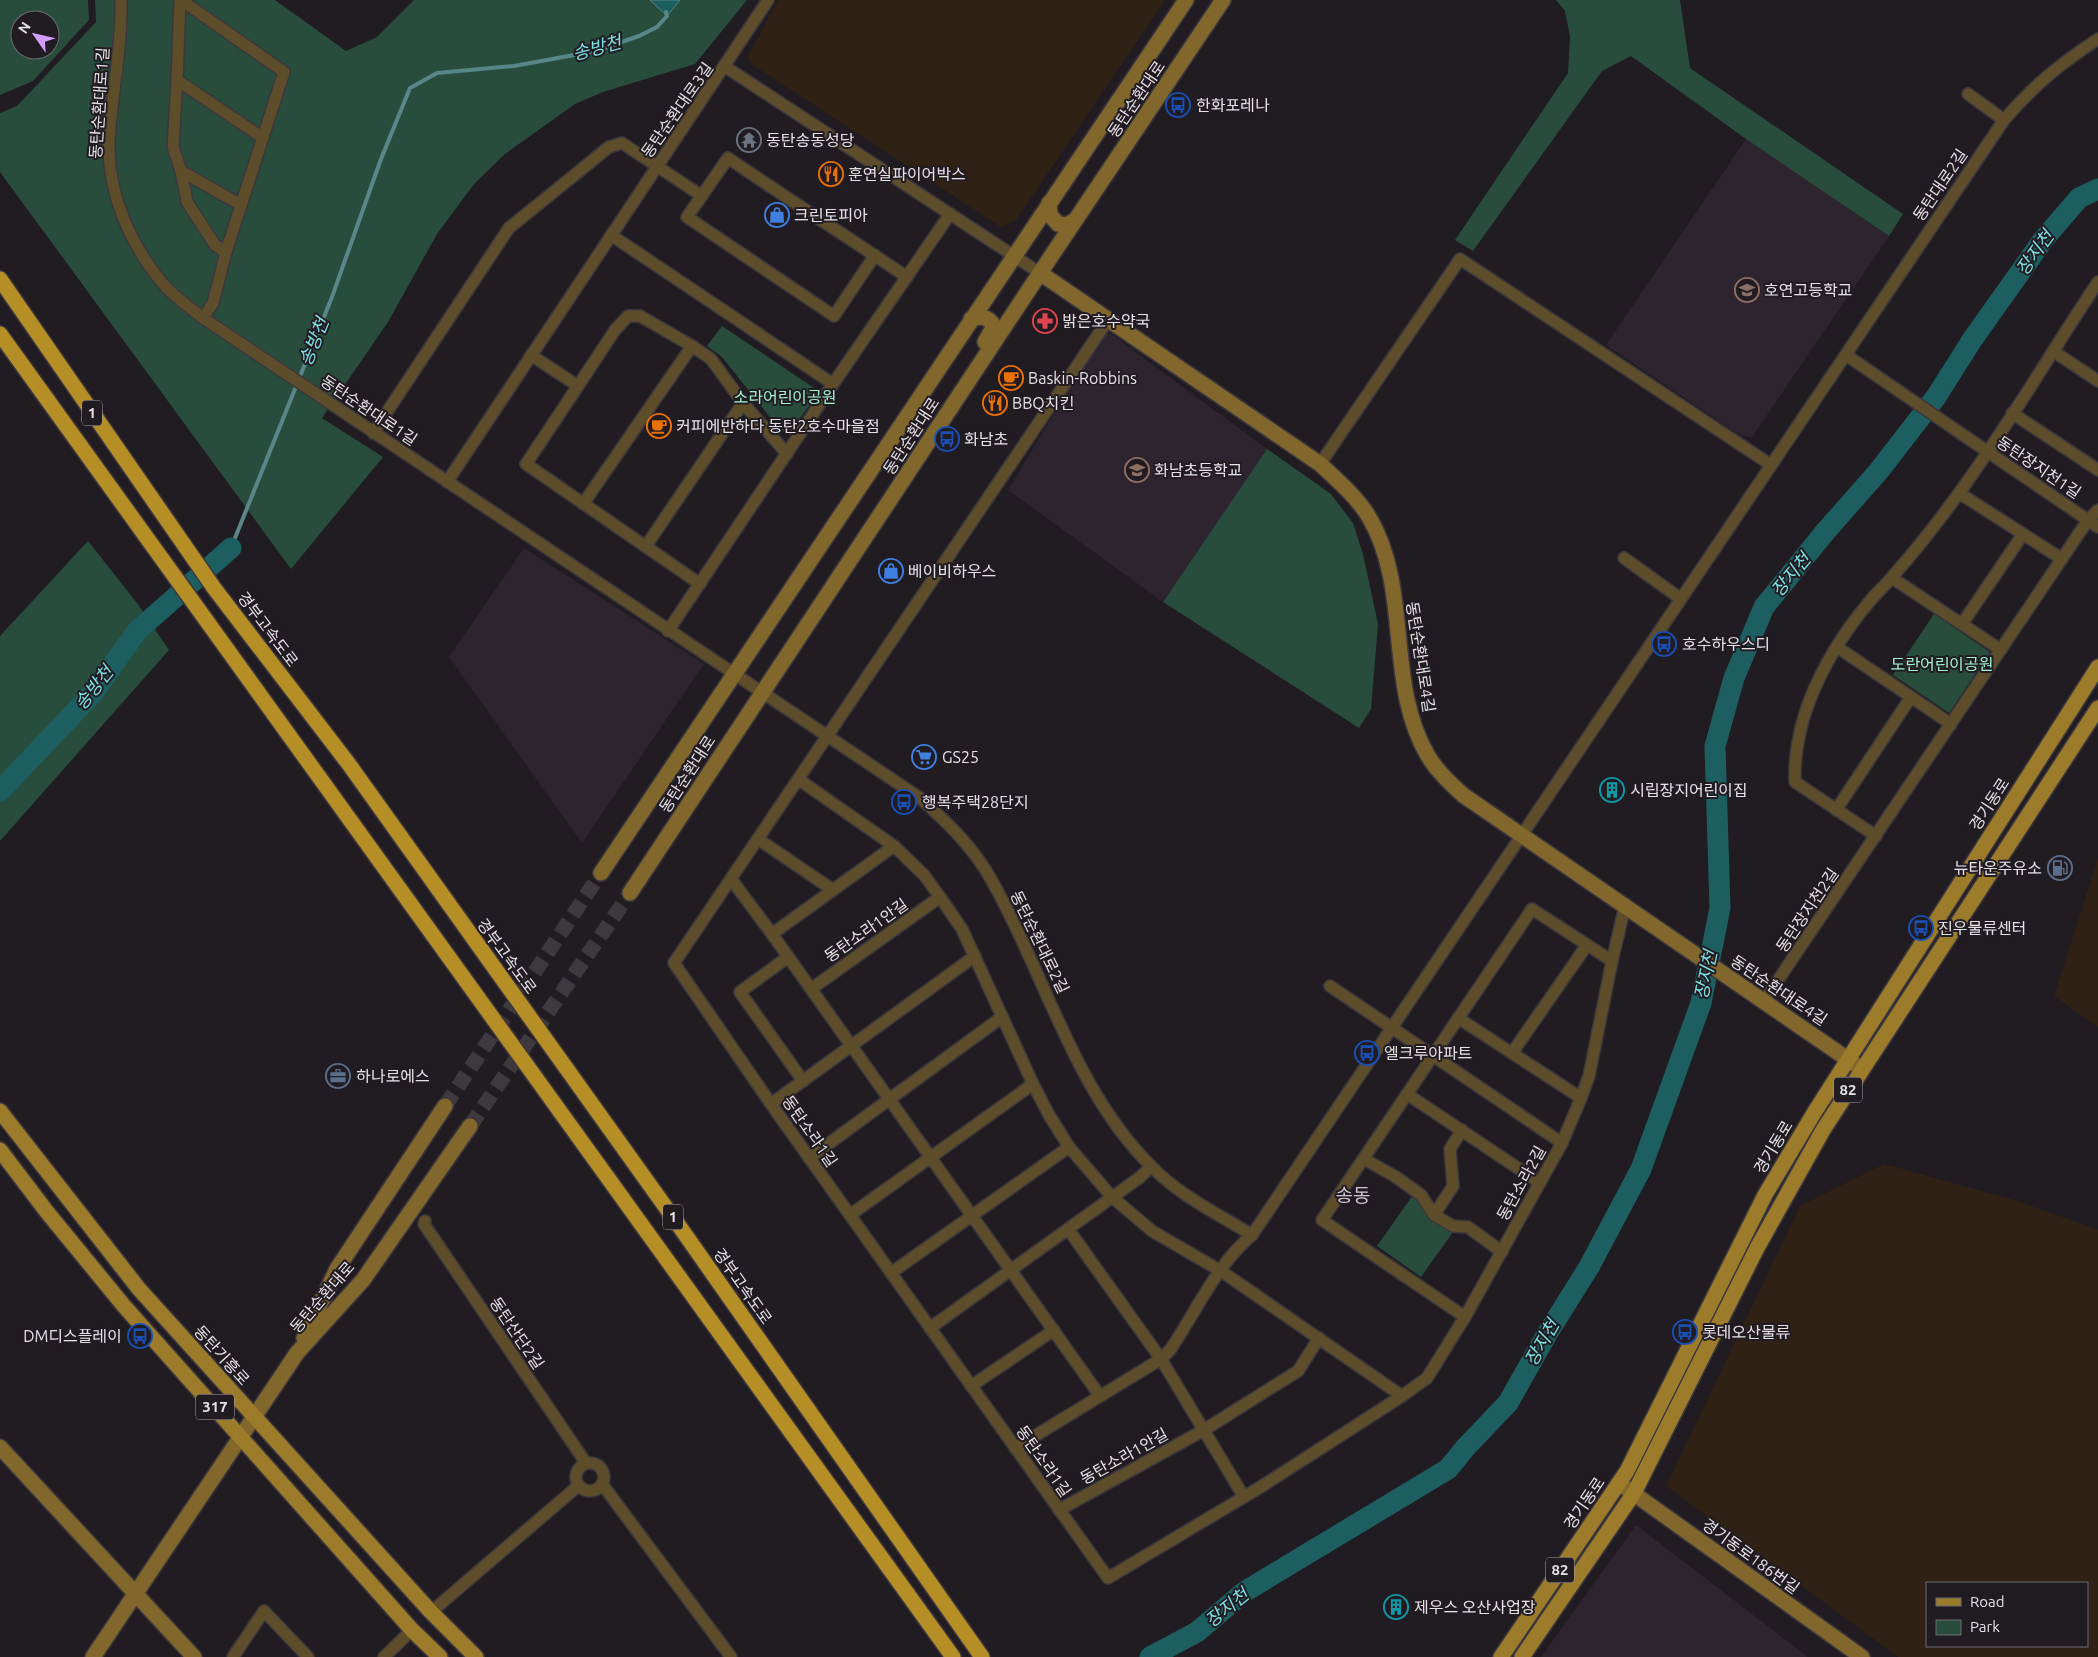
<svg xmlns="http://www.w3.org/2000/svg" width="2098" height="1657" viewBox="0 0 2098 1657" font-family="Ubuntu,'Noto Sans KR',sans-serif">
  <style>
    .built { fill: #2e242f }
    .industrial { fill: #2f2215; fill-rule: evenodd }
    .green { fill: #284d3d; fill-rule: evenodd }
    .water { fill: #1d5f60; stroke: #598688 }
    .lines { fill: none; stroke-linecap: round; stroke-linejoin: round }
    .stream { stroke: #598688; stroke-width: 4 }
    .river { stroke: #1d5f60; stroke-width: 21 }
    .secondary-tunnel { stroke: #3e393f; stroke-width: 15; stroke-dasharray: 15 8; stroke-linecap: butt }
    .street-casing { stroke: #3c373d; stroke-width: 14 }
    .secondary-casing { stroke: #3c373d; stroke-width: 18 }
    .primary-casing { stroke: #3c373d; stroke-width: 18 }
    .highway-casing { stroke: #3c373d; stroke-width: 18 }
    .street { stroke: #5d4d2a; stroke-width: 11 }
    .secondary { stroke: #81672b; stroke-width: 15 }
    .primary { stroke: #9c7b2a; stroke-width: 15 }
    .highway { stroke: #b68e26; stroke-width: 15 }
    .labels { text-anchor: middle; stroke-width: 4; stroke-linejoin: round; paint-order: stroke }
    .shield { fill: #211b22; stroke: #aaa6ab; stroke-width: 1 }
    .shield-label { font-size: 15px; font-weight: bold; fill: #e5e1e6 }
    .street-label { font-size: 16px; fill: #e5e1e6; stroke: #211b22 }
    .poi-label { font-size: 16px; fill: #e5e1e6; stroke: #211b22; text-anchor: start }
    .park-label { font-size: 16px; fill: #a1f1cd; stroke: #211b22 }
    .water-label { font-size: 18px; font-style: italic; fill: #7de1e3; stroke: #211b22 }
    .quarter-label { font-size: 19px; fill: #cfc7d0; stroke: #211b22 }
  </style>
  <rect width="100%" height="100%" fill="#211b22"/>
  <!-- built -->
  <g class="built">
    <path d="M 1746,139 L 1889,236 L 1752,437 L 1741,436 L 1606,345 Z"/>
    <path d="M 1110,333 L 1267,449 L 1163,602 L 1008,490 L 1101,336 Z"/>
    <path d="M 524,548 L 704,664 L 582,843 L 449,657 Z"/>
    <path d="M 1636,1525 L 1808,1657 L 1541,1657 Z"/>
  </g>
  <!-- industrial -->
  <g class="industrial">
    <path d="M 778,0 L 1165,0 L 1016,220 L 1001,227 L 753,65 L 747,58 Z"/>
    <path d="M 2098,858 L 2098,1027 L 2054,996 Z"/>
    <path d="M 1884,1164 L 2018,1201 L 2098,1230 L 2098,1657 L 1898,1657 L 1666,1486 L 1800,1206 ZM 2087,1583 L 2087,1646 L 1927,1646 L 1927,1583 Z"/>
  </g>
  <!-- green -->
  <g class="green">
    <path d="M 0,0 L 88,0 L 89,20 L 33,81 L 0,95 ZM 20,20 L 50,20 L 50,50 L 20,50 Z"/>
    <path d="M 95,0 L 275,0 L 346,51 L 377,37 L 414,0 L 747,0 L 695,64 L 603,92 L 575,104 L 505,154 L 474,184 L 437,234 L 388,322 L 322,418 L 383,457 L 291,569 L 0,172 L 0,113 L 17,106 L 96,22 Z"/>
    <path d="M 1556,0 L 1680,0 L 1690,68 L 1903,214 L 1889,236 L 1746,139 L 1631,56 L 1602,71 L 1473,251 L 1455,240 L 1568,73 L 1570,37 L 1565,11 Z"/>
    <path d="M 722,326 L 814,388 L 815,398 L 789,433 L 781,431 L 722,357 L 707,346 Z"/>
    <path d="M 1267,449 L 1331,494 L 1353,523 L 1363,554 L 1378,624 L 1371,709 L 1359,728 L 1163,602 Z"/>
    <path d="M 88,541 L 137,603 L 169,650 L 0,841 L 0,636 Z"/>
    <path d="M 1934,614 L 1990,652 L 1949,713 L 1893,675 Z"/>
    <path d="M 1413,1195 L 1417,1198 L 1427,1214 L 1453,1232 L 1421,1277 L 1377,1246 Z"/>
  </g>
  <!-- water -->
  <path class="water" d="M 650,0 L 680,0 L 667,16 Z"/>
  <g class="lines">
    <!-- stream -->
    <path class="stream" d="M 231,548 L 332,297 L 381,159 L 410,88 L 437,73 L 514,66 L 596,51 L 639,36 L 657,27 L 667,16 L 666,12"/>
    <!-- river -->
    <g class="river">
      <path d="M 0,791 L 93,693 L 137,631 L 231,548"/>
      <path d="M 1150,1657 L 1197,1632 L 1244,1592 L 1448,1469 L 1466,1447 L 1508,1403 L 1547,1334 L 1589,1267 L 1641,1169 L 1701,1003 L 1720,908 L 1715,746 L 1734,678 L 1764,607 L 1825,532 L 1878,472 L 1936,397 L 1972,340 L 2043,240 L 2079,198 L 2098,189"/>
    </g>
    <!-- secondary-tunnel -->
    <g class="secondary-tunnel">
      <path d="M 445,1106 L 601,873"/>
      <path d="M 470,1126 L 630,893"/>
    </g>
    <defs>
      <g id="street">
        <path d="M 121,0 C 122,47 112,93 109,140 C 107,193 131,247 165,286 C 176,298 190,308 203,318 L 920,798 C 948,823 974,848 992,881 C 1045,974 1074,1091 1152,1167 C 1180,1196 1218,1214 1252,1235"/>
        <path d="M 180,0 L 177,80 L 263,138"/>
        <path d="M 181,0 L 284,72 L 226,252 L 213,303 L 203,318"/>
        <path d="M 724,66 L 1040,273"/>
        <path d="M 177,80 L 173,147 L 181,171 L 241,205"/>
        <path d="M 1968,94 L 2004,120"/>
        <path d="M 181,171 L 187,202 L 215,245 L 226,252"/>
        <path d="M 611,235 L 833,384 L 668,631"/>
        <path d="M 875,255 L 834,316 L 687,217 L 728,158 C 787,198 847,237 907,277"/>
        <path d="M 2053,351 L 2098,381"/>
        <path d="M 531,355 L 578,386 L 526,464 L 700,584"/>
        <path d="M 1846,355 L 2098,527"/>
        <path d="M 833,384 L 950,214"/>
        <path d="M 578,386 L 615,330 L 628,316 L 640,316 L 692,346"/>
        <path d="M 743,403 L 787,454"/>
        <path d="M 2012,413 L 2098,470"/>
        <path d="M 373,433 L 509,228 L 609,147 L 622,143 L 702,196"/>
        <path d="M 1320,464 L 1460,259 L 1771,465"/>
        <path d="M 447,482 L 768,0"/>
        <path d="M 1959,493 L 2062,559"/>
        <path d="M 583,504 L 692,346 L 711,359 L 743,403 L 646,546"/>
        <path d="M 1624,558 L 1681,599"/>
        <path d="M 1892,578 L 2001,650"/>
        <path d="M 1962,624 L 2023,534"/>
        <path d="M 1837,647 L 1951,724"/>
        <path d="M 798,779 L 894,846 L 924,875 L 940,897 L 962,929 L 1033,1084 L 1049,1115 L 1069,1147 L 1112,1197 L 1152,1231 L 1221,1271 L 1402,1396 L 1259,1488 L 1108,1578 L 771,1104 L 674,963 L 1108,320"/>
        <path d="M 1836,810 L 1911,697"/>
        <path d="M 1876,836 L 1795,782 C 1793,715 1828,651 1870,601 C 1877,592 1886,585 1893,576 C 1916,550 1938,522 1959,493 C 2009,425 2051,352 2098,282"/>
        <path d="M 758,839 L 833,890"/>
        <path d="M 731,879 L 772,934 L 1100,1396"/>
        <path d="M 1532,909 L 1612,961 L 1589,1076 L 1581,1098 L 1562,1143 L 1465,1317 L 1322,1220 Z"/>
        <path d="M 772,934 L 894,846"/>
        <path d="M 788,957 L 740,992 L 803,1081"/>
        <path d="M 1612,961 L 1625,906"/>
        <path d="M 1330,986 L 1562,1143"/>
        <path d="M 811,989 L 940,897"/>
        <path d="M 1764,1001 L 2088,520 L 2098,510"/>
        <path d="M 1458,1018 L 1581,1098"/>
        <path d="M 1512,1053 L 1587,945"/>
        <path d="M 1407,1094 L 1540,1183"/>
        <path d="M 771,1104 L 975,956"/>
        <path d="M 809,1158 L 1002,1017"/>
        <path d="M 1364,1159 L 1396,1177 L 1421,1195 L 1434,1215 L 1453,1226 L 1468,1227 L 1502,1252"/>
        <path d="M 850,1215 L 1033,1084"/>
        <path d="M 1434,1215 L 1453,1186 L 1450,1149 L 1462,1130"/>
        <path d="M 425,1221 L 424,1224 L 586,1463"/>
        <path d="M 1068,1229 L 1161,1359 L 1244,1497"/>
        <path d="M 891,1273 L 1069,1147"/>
        <path d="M 930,1328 L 1139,1178 L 1151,1167"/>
        <path d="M 971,1386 L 1054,1330"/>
        <path d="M 1402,1396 L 1427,1378 L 1465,1317"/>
        <path d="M 1015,1448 L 1161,1359 L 1170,1350 C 1196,1312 1216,1265 1252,1235 L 2004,120 C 2033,86 2061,63 2098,39"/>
        <circle cx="590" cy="1477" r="14"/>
        <path d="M 602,1484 L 731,1657"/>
        <path d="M 1059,1510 L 1204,1430 L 1298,1371 L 1319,1338"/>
        <path d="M 431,1612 L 578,1486"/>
        <path d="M 233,1657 L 264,1611 L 308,1657"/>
        <path d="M 384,1657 L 412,1630"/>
      </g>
      <g id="secondary">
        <path d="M 1049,203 L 1050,215 L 1058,224 L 1066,225 L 1074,221"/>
        <path d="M 1040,273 L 1320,464 C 1337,480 1357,497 1369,517 C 1412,590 1385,683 1428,756 C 1437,771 1450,783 1463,795 L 1862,1069"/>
        <path d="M 971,319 C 981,316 988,316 994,326 L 985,342"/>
        <path d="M 601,873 L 1186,0"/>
        <path d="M 630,893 L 1040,273 L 1223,0"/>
        <path d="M 304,1338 L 337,1269 L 445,1106"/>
        <path d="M 0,1447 L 194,1657"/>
        <path d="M 1619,1483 L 1862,1657"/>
        <path d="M 93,1657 L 297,1353 L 363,1280 L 470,1126"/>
      </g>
      <g id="primary">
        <path d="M 0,1111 L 139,1289 L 431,1612 L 476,1657"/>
        <path d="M 0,1150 L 47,1212 L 124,1306 L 412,1630 L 440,1657"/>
        <path d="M 1501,1657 L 1627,1471 L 1765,1195 L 1814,1113 L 2098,667"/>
        <path d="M 1522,1657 L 1634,1493 L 1757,1248 L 1823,1130 L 2098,708"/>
      </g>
      <g id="highway">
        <path d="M 0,279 L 214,588 L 348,763 L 682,1230 L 982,1657"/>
        <path d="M 0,334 L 953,1657"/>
      </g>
    </defs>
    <!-- street casing -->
    <use href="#street" class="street-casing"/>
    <!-- secondary casing -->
    <use href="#secondary" class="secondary-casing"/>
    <!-- primary casing -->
    <use href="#primary" class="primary-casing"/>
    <!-- highway casing -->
    <use href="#highway" class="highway-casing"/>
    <!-- street -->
    <use href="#street" class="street"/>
    <!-- secondary -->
    <use href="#secondary" class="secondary"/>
    <!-- primary -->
    <use href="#primary" class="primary"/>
    <!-- highway -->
    <use href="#highway" class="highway"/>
  </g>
  <!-- icons -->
  <defs>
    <symbol id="bus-ring" viewBox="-11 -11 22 22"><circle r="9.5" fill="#211b22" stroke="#1a4fb4" stroke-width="1.5"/><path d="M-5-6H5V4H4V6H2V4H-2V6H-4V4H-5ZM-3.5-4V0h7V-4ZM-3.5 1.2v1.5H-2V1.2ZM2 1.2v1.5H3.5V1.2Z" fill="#1a4fb4"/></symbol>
    <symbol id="temple-ring" viewBox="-11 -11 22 22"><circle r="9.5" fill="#211b22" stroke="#6b7280" stroke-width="1.5"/><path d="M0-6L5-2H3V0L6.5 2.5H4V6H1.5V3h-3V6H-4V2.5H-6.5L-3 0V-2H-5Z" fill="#6b7280"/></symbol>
    <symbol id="restaurant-ring" viewBox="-11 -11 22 22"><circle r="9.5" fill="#211b22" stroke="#e8710a" stroke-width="1.5"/><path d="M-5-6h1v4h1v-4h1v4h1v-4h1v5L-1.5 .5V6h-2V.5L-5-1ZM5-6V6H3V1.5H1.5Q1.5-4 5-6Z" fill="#e8710a"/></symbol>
    <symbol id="shop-ring" viewBox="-11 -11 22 22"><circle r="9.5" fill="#211b22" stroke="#3f7fe0" stroke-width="1.5"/><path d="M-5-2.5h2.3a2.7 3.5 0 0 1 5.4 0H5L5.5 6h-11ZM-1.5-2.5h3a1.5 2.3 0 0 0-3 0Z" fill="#3f7fe0"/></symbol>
    <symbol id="school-ring" viewBox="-11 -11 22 22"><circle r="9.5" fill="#211b22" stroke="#8d6e63" stroke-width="1.5"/><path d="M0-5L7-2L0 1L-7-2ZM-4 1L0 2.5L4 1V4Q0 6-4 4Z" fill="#8d6e63"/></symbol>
    <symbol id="pharmacy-ring" viewBox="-11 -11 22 22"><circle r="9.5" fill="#211b22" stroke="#e0444e" stroke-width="1.5"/><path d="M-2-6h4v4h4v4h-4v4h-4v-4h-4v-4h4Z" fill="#e0444e"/></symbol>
    <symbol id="cafe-ring" viewBox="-11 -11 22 22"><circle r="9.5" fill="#211b22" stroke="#e8710a" stroke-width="1.5"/><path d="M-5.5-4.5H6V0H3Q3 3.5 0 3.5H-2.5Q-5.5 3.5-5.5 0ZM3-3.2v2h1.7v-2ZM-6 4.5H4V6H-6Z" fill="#e8710a"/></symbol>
    <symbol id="supermarket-ring" viewBox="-11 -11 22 22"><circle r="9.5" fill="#211b22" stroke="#3f7fe0" stroke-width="1.5"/><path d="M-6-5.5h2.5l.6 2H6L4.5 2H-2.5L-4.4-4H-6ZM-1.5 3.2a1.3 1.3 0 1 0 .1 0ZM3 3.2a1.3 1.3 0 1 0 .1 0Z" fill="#3f7fe0"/></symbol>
    <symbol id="building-ring" viewBox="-11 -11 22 22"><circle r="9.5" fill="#211b22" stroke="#0f9aa8" stroke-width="1.5"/><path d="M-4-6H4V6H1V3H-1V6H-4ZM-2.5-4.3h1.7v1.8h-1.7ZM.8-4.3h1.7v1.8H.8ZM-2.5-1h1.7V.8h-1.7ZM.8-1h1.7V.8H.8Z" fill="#0f9aa8"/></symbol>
    <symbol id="fuel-ring" viewBox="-11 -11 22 22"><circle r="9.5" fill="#211b22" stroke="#5c6f8a" stroke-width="1.5"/><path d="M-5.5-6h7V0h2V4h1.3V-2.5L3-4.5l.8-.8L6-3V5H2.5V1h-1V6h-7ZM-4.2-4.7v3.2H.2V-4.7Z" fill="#5c6f8a"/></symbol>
    <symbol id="office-ring" viewBox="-11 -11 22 22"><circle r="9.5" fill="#211b22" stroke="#5c6f8a" stroke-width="1.5"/><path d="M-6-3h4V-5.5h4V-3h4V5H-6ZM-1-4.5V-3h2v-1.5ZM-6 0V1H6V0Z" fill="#5c6f8a"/></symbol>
  </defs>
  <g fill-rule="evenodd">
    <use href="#bus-ring" x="1164" y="91" width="28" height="28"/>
    <use href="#temple-ring" x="735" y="126" width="28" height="28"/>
    <use href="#restaurant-ring" x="817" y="160" width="28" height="28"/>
    <use href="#shop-ring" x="763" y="201" width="28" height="28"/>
    <use href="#school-ring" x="1733" y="276" width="28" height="28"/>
    <use href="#pharmacy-ring" x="1031" y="307" width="28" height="28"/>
    <use href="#cafe-ring" x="997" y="364" width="28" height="28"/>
    <use href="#restaurant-ring" x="981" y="389" width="28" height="28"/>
    <use href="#cafe-ring" x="645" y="412" width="28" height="28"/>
    <use href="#bus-ring" x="933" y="425" width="28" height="28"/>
    <use href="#school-ring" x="1123" y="456" width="28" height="28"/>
    <use href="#shop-ring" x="877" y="557" width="28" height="28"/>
    <use href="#bus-ring" x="1650" y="630" width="28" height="28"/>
    <use href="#supermarket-ring" x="910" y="743" width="28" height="28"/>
    <use href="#building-ring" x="1598" y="776" width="28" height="28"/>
    <use href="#bus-ring" x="890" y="788" width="28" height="28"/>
    <use href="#fuel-ring" x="2046" y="854" width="28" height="28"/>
    <use href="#bus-ring" x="1907" y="914" width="28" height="28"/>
    <use href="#bus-ring" x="1353" y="1039" width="28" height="28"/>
    <use href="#office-ring" x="324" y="1062" width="28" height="28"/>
    <use href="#bus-ring" x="1671" y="1318" width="28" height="28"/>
    <use href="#bus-ring" x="126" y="1322" width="28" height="28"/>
    <use href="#building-ring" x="1382" y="1593" width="28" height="28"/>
  </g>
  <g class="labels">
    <!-- shield labels -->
    <g class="shield">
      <rect x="82" y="400.5" width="20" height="25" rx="4"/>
      <rect x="1834" y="1077.5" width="28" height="25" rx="4"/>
      <rect x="663" y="1204.5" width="20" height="25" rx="4"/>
      <rect x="196" y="1394.5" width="38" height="25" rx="4"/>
      <rect x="1546" y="1557.5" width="28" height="25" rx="4"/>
    </g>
    <g class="shield-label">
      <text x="92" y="418">1</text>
      <text x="1848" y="1095">82</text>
      <text x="673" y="1222">1</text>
      <text x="215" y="1412">317</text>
      <text x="1560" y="1575">82</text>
    </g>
    <!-- street labels -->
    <g class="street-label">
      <text transform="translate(1136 99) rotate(-56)" y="6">동탄순환대로</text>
      <text transform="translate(99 103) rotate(-86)" y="6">동탄순환대로1길</text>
      <text transform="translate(677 110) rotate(-55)" y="6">동탄순환대로3길</text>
      <text transform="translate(1940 185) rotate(-56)" y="6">동탄대로2길</text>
      <text transform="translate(369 410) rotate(34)" y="6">동탄순환대로1길</text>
      <text transform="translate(911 436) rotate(-57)" y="6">동탄순환대로</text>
      <text transform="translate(2039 467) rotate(34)" y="6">동탄장지천1길</text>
      <text transform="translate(268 629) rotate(53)" y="6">경부고속도로</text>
      <text transform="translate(1421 657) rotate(81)" y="6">동탄순환대로4길</text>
      <text transform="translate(687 774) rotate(-57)" y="6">동탄순환대로</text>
      <text transform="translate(1989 804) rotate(-57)" y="6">경기동로</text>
      <text transform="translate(1807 910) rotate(-56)" y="6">동탄장지천2길</text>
      <text transform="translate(866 930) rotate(-35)" y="6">동탄소라1안길</text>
      <text transform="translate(1040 942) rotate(64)" y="6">동탄순환대로2길</text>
      <text transform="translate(507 956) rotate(54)" y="6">경부고속도로</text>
      <text transform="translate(1779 990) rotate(34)" y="6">동탄순환대로4길</text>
      <text transform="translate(810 1131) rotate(55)" y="6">동탄소라1길</text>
      <text transform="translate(1773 1147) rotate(-59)" y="6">경기동로</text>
      <text transform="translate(1521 1183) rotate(-61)" y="6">동탄소라2길</text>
      <text transform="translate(743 1286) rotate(55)" y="6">경부고속도로</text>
      <text transform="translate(322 1297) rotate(-49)" y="6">동탄순환대로</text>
      <text transform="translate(517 1333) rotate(56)" y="6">동탄산단2길</text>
      <text transform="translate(222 1355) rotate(48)" y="6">동탄기흥로</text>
      <text transform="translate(1124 1456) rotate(-29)" y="6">동탄소라1안길</text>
      <text transform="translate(1044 1461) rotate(55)" y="6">동탄소라1길</text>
      <text transform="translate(1584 1503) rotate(-56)" y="6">경기동로</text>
      <text transform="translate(1751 1556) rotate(36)" y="6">경기동로186번길</text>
    </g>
    <!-- poi labels -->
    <g class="poi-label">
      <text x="1196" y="111">한화포레나</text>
      <text x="766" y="146">동탄송동성당</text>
      <text x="848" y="180">훈연실파이어박스</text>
      <text x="794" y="221">크린토피아</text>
      <text x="1764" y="296">호연고등학교</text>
      <text x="1062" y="327">밝은호수약국</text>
      <text x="1028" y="384">Baskin-Robbins</text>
      <text x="1012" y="409">BBQ치킨</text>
      <text x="676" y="432">커피에반하다 동탄2호수마을점</text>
      <text x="964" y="445">화남초</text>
      <text x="1154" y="476">화남초등학교</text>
      <text x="908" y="577">베이비하우스</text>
      <text x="1682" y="650">호수하우스디</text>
      <text x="942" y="763">GS25</text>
      <text x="1630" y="796">시립장지어린이집</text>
      <text x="922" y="808">행복주택28단지</text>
      <text x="2042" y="874" text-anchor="end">뉴타운주유소</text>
      <text x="1938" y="934">진우물류센터</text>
      <text x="1384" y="1059">엘크루아파트</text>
      <text x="356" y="1082">하나로에스</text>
      <text x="1702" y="1338">롯데오산물류</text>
      <text x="122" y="1342" text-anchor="end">DM디스플레이</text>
      <text x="1414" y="1613">제우스 오산사업장</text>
    </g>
    <!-- park labels -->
    <g class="park-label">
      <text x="785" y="403">소라어린이공원</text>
      <text x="1942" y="670">도란어린이공원</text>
    </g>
    <!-- water labels -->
    <g class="water-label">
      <text transform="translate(597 48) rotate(-15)" y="6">송방천</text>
      <text transform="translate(2035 253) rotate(-54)" y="6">장지천</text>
      <text transform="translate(314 342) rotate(-68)" y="6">송방천</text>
      <text transform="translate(1791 575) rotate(-50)" y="6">장지천</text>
      <text transform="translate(94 688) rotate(-51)" y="6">송방천</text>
      <text transform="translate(1706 975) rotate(-78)" y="6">장지천</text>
      <text transform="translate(1542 1343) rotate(-60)" y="6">장지천</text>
      <text transform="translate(1227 1608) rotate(-39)" y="6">장지천</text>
    </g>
    <!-- quarter labels -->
    <g class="quarter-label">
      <text x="1353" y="1202">송동</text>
    </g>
  </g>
  <!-- legend -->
  <rect x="1926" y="1582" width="162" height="65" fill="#211b22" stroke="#6f6a70"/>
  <rect x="1936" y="1598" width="25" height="8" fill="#9c7b2a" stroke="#6f6a70"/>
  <text x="1970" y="1607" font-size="15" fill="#e5e1e6">Road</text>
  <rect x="1936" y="1620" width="25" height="15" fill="#284d3d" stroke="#6f6a70"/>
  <text x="1970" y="1632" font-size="15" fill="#e5e1e6">Park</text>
  <!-- north arrow -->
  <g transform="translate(35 35) rotate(304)"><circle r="24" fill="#211b22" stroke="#6f6a70"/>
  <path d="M0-4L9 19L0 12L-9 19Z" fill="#d39cfc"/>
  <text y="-8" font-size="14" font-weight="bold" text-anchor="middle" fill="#e5e1e6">N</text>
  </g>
</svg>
